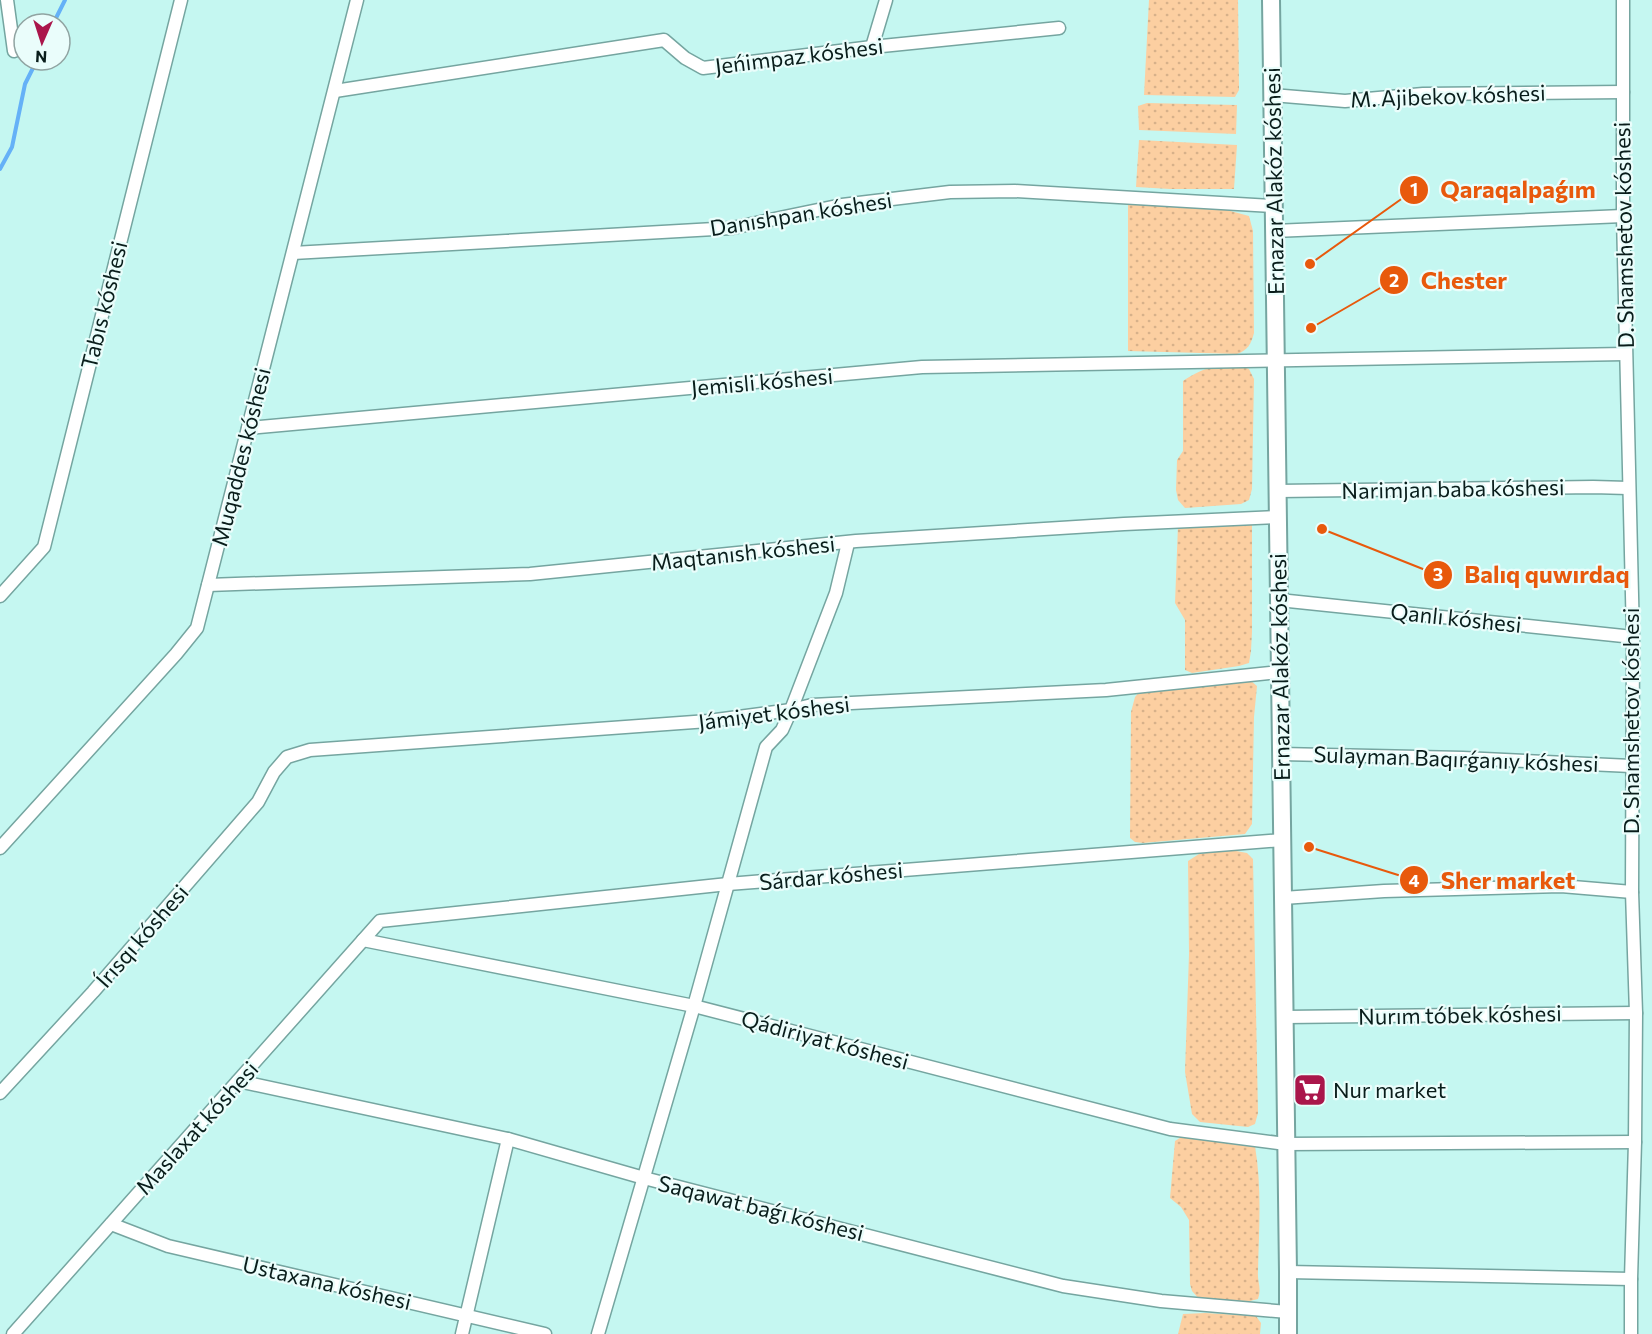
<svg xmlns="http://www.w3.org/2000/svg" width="1652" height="1334" viewBox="0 0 1652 1334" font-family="Commissioner,sans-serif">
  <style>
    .grass { fill: url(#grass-dots) }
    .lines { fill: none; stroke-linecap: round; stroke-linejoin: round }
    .stream { stroke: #65b1f7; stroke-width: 4 }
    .minor-casing { stroke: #75a5a0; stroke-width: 15 }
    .major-casing { stroke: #75a5a0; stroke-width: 20 }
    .minor { stroke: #fff; stroke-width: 12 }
    .major { stroke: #fff; stroke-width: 16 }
    .labels { text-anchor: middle; stroke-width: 4.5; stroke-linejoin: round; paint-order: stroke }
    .street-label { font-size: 22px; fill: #091d1b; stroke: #eafdfb }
    .poi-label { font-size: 22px; fill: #091d1b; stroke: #eafdfb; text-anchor: start }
    .leader { fill: none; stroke: #e8590c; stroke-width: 2 }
    .callout-dot { fill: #e8590c; stroke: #eafdfb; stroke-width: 2 }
    .mark-label { font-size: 18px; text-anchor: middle; font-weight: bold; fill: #fff }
    .callout-label { font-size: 24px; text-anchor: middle; font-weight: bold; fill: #e8590c; stroke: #eafdfb; stroke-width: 4.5; stroke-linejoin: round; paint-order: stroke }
  </style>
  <defs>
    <pattern id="grass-dots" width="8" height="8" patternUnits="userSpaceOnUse" patternTransform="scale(1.5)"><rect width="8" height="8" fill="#fccfa1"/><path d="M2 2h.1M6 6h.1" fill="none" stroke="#d7b18a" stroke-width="1.8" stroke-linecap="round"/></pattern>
  </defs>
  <rect width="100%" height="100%" fill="#c5f7f1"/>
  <!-- grass -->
  <g class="grass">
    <path d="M 1149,0 L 1238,0 L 1239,90 L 1235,97 L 1144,95 Z"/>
    <path d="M 1147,103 L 1237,105 L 1236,134 L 1139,130 L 1138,106 Z"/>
    <path d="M 1139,140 L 1237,145 L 1234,189 L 1170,189 L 1136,187 Z"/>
    <path d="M 1128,203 L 1223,209 L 1249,216 L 1253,231 L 1254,333 C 1251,344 1248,350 1237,354 L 1128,351 Z"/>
    <path d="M 1241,365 L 1249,369 L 1254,379 L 1252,489 L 1249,500 L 1241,504 L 1185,508 L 1178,500 L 1176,490 L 1177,460 L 1183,451 L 1183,381 C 1206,366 1215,366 1241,365 Z"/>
    <path d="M 1252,523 L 1252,632 L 1251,651 L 1249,663 L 1239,666 L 1192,673 L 1185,670 L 1185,620 L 1175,603 L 1178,525 Z"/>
    <path d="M 1251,681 L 1257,686 L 1254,717 L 1252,824 L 1245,834 L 1143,843 L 1135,842 L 1130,838 L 1131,712 L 1135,697 L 1142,689 Z"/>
    <path d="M 1231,850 L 1247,853 L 1253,859 L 1258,1113 L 1255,1124 L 1248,1127 L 1200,1122 L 1192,1114 L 1185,1072 L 1189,954 L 1188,861 L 1199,854 Z"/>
    <path d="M 1183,1136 L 1255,1146 C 1262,1188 1259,1229 1258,1271 C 1257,1282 1262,1287 1258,1299 L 1250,1301 L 1200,1300 L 1192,1291 L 1190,1284 L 1189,1220 L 1181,1207 L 1170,1198 L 1175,1141 Z"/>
    <path d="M 1205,1313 L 1256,1316 L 1261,1323 L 1260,1334 L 1178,1334 L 1183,1314 Z"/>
  </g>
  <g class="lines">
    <!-- stream -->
    <g class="stream">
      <path d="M 53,24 L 65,0"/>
      <path d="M 0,169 L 12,147 L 25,84 L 37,60"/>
    </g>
    <defs>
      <g id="minor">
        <path d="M 7,0 L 14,51"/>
        <path d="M 1623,0 L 1623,216 L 1633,637 L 1632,892 L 1636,1013 L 1635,1142 L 1631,1279 L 1631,1334"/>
        <path d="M 872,47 L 886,0"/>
        <path d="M 335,91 L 664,40 L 685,58 L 703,68 L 872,47 L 1059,28"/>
        <path d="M 1272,95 L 1345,101 L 1423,94 L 1623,92"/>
        <path d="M 1274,231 L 1623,216"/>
        <path d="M 293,253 L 732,228 L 842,205 L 950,192 L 1015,191 L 1273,206"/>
        <path d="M 248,428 L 922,367 L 1625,354"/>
        <path d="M 1278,491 L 1593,487 L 1628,488"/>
        <path d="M 208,585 L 530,574 L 856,541 L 1124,524 L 1278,517"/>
        <path d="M 0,596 L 44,547 L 181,0"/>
        <path d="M 1279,600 L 1633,637"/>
        <path d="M 1281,754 L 1463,758 L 1631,766"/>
        <path d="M 0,848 L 176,654 L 197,628 L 357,0"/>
        <path d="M 1283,898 L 1384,891 L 1561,886 L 1632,892"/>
        <path d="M 363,940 L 694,1006 L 1170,1129 L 1286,1144 L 1635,1142"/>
        <path d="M 1285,1017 L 1636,1013"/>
        <path d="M 238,1081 L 508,1139 L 644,1178 L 1063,1286 L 1161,1301 L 1288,1312"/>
        <path d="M 0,1093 L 93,992 L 258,802 L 274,772 L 287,757 L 310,750 L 708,721 L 791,710 L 812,705 L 1106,690 L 1280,672"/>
        <path d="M 111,1224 L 168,1246 L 545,1334"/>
        <path d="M 1288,1272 L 1631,1279"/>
        <path d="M 13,1334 L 380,921 L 728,884 L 1282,840"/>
        <path d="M 462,1334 L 508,1139"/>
        <path d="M 598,1334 L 694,1006 L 766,747 L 782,730 L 791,710 L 836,593 L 848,543"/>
      </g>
      <path id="major" d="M 1271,0 L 1288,1272 L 1288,1334"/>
    </defs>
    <!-- minor casing -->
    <use href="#minor" class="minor-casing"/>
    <!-- major casing -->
    <use href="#major" class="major-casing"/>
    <!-- minor -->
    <use href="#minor" class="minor"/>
    <!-- major -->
    <use href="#major" class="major"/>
  </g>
  <!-- icons -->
  <defs>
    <symbol id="supermarket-square" viewBox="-11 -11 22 22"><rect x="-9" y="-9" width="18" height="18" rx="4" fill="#aa164b" stroke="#eafdfb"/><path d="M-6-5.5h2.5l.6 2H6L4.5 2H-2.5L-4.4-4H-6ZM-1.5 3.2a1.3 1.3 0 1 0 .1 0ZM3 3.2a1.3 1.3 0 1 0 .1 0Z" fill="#fff"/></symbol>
  </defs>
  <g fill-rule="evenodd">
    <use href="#supermarket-square" x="1291" y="1071" width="38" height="38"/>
  </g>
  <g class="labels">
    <!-- street labels -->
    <g class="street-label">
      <text transform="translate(799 56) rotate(-7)" y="8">Jeńimpaz kóshesi</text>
      <text transform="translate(1448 96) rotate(-2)" y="8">M. Ajibekov kóshesi</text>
      <text transform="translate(1274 181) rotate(-91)" y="8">Ernazar Alakóz kóshesi</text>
      <text transform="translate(801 214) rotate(-9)" y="8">Danıshpan kóshesi</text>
      <text transform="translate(1624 235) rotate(-91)" y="8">D. Shamshetov kóshesi</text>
      <text transform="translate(104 305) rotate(-76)" y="8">Tabıs kóshesi</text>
      <text transform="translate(762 382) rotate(-5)" y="8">Jemisli kóshesi</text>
      <text transform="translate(241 457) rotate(-76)" y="8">Muqaddes kóshesi</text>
      <text transform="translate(1453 489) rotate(-1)" y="8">Narimjan baba kóshesi</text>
      <text transform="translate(743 553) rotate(-6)" y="8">Maqtanısh kóshesi</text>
      <text transform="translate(1456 618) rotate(6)" y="8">Qanlı kóshesi</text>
      <text transform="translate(1280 667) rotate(-91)" y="8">Ernazar Alakóz kóshesi</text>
      <text transform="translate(774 713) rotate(-7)" y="8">Jámiyet kóshesi</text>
      <text transform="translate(1631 721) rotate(-90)" y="8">D. Shamshetov kóshesi</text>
      <text transform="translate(1456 759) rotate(2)" y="8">Sulayman Baqırǵanıy kóshesi</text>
      <text transform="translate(831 876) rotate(-5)" y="8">Sárdar kóshesi</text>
      <text transform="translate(142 936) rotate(-49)" y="8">Írısqı kóshesi</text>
      <text transform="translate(1460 1015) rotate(-1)" y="8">Nurım tóbek kóshesi</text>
      <text transform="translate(825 1040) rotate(15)" y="8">Qádiriyat kóshesi</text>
      <text transform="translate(197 1128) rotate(-48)" y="8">Maslaxat kóshesi</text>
      <text transform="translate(761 1208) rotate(14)" y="8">Saqawat baǵı kóshesi</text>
      <text transform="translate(327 1283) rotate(13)" y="8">Ustaxana kóshesi</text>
    </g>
    <!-- poi labels -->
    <g class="poi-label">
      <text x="1333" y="1098">Nur market</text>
    </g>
  </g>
  <!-- callouts -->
  <path class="leader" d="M1310 264L1414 190M1311 328L1394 280M1322 529L1438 575M1309 847L1414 880"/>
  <g class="callout-dot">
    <circle cx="1310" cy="264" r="6"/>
    <circle cx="1311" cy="328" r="6"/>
    <circle cx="1322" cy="529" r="6"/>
    <circle cx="1309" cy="847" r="6"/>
    <circle cx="1414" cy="190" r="15"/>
    <circle cx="1394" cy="280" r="15"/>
    <circle cx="1438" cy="575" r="15"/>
    <circle cx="1414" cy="880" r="15"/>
  </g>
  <g class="mark-label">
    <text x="1414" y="196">1</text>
    <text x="1394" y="287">2</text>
    <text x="1438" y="581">3</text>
    <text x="1414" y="887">4</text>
  </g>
  <g class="callout-label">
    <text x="1518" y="198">Qaraqalpaǵım</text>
    <text x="1464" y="289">Chester</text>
    <text x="1547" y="583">Balıq quwırdaq</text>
    <text x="1508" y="889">Sher market</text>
  </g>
  <!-- north arrow -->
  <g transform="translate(42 42) rotate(183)"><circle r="28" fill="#eafdfb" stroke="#90a3a1" stroke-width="1.5"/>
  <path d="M0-4.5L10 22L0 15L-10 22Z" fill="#aa164b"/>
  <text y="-9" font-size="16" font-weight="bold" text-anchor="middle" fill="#091d1b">N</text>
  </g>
</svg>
